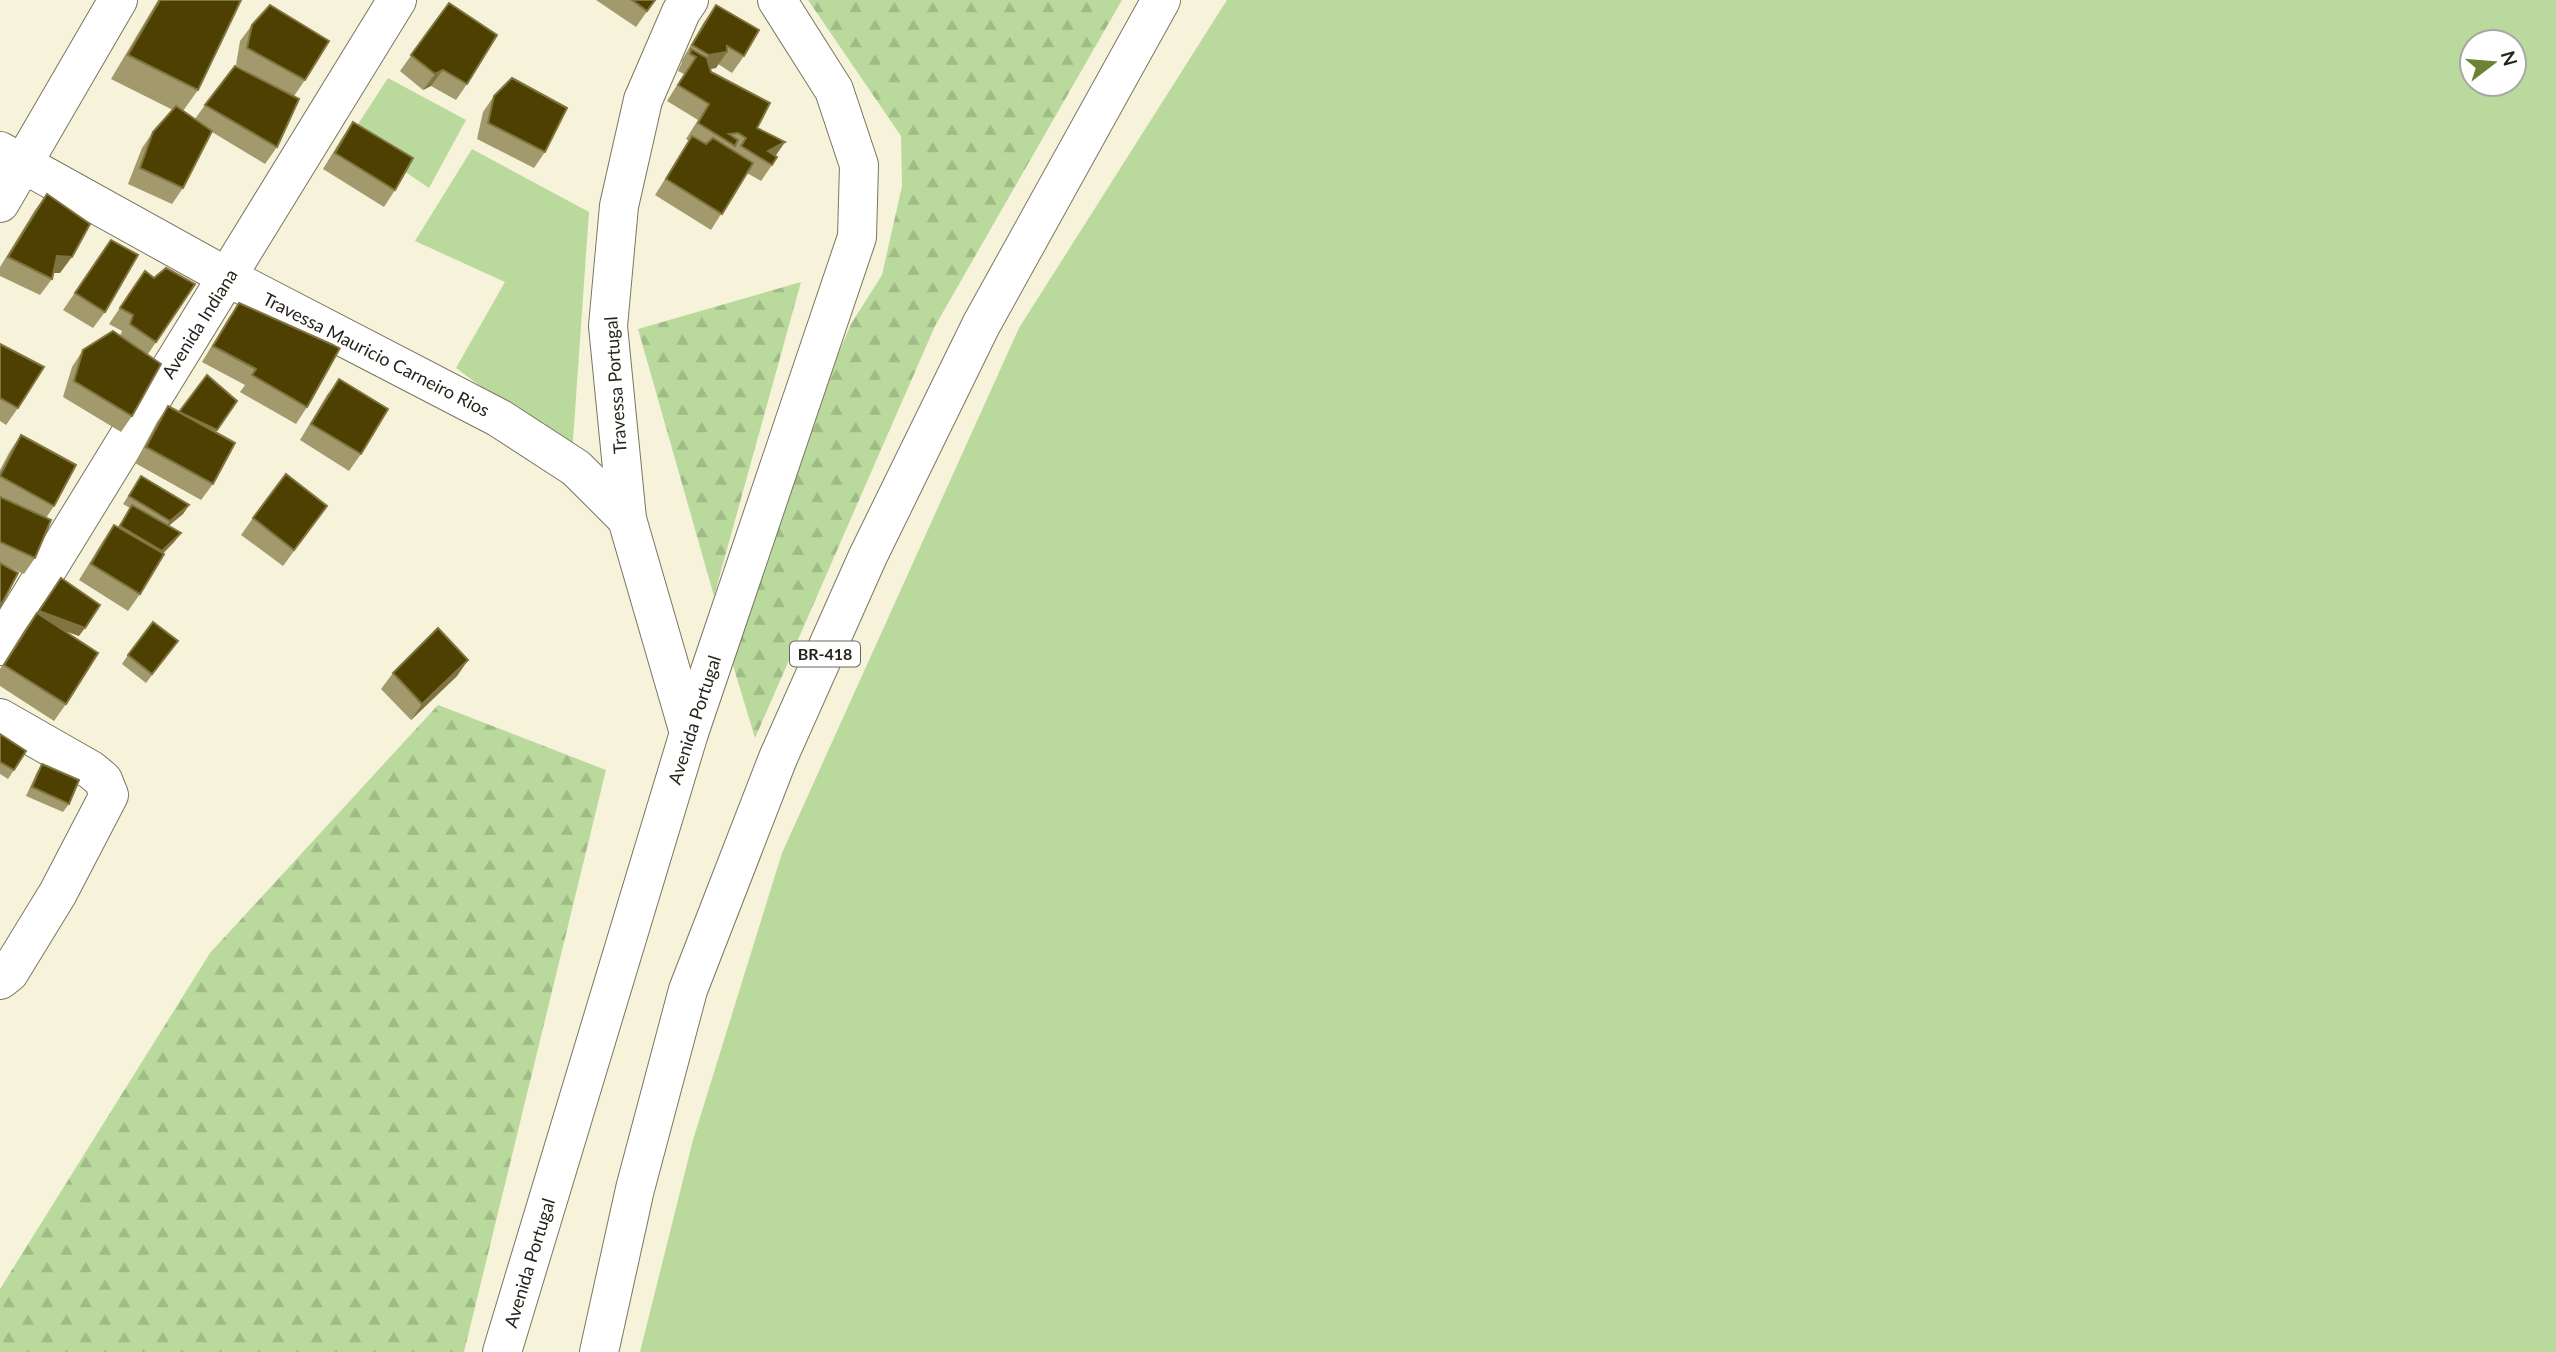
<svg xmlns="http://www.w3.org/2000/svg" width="2556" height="1352" viewBox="0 0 2556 1352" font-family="Lato,sans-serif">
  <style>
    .grass { fill: #b9da9c; fill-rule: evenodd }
    .forest { fill: url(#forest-firs) }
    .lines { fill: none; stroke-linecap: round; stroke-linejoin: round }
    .minor-casing { stroke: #7b7661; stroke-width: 40 }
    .major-casing { stroke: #7b7661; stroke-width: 40 }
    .minor { stroke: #fff; stroke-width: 38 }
    .major { stroke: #fff; stroke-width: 38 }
    .wall { fill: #a2996d }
    .shaded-wall { fill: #807541 }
    .building { fill: #4d4000; stroke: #807541; stroke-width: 2 }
    .labels { text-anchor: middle; stroke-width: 7; stroke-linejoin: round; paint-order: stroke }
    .shield { fill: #fff; stroke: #676660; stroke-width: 2 }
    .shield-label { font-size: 16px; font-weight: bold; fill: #26241c }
    .street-label { font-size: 18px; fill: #26241c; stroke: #fff }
  </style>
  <defs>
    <pattern id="forest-firs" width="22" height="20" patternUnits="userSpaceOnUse" patternTransform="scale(1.75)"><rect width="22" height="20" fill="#b9da9c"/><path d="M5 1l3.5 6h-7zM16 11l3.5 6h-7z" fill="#9fbb86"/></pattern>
  </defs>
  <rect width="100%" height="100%" fill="#f7f2da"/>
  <!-- grass -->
  <g class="grass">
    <path d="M 1227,0 L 2556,0 L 2556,1352 L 640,1352 L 693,1140 L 782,853 L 1019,328 ZM 2472,42 L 2514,42 L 2514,84 L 2472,84 Z"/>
    <path d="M 388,78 L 466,120 L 429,188 L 351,135 Z"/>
    <path d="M 472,149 L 589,212 L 572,454 L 456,368 L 505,282 L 415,241 Z"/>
  </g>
  <!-- forest -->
  <g class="forest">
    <path d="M 808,0 L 1122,0 L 935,326 L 755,738 L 732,662 L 812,416 L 851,324 L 882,275 L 902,186 L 901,136 Z"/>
    <path d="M 801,282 L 714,596 L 638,329 Z"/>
    <path d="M 438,705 L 606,770 L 464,1352 L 0,1352 L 0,1289 L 210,953 Z"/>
  </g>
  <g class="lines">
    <defs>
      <g id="minor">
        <path d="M 0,151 L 229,278 L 499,418 L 576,468 L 627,519"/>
        <path d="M 0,203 L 118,0"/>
        <path d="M 0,646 L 397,0"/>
        <path d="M 0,718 L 91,770 L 103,780 L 109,795 L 58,893 L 9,973 L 0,980"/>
        <path d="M 689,733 L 627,519 L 608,326 L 619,206 L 643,100 L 681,12 L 689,0"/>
        <path d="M 502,1352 L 689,733 L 857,237 L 859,165 L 834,90 L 777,0"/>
      </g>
      <path id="major" d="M 599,1352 L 635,1189 L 688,990 L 778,758 L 868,556 L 981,325 L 1161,0"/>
    </defs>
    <!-- minor casing -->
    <use href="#minor" class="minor-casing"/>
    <!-- major casing -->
    <use href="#major" class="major-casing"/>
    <!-- minor -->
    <use href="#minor" class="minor"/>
    <!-- major -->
    <use href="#major" class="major"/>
  </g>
  <!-- wall -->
  <g class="wall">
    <path d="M 158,0 L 241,0 L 198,90 L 183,111 L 195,119 L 205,105 L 275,87 L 236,65 L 240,41 L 252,25 L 305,80 L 294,96 L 277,147 L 265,164 L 212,132 L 183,188 L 172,204 L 128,184 L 142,148 L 153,132 L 173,110 L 111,79 Z"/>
    <path d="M 596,0 L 655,0 L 636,27 Z"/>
    <path d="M 449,3 L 467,84 L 456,100 L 431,86 L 423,90 L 400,71 Z"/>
    <path d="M 716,5 L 744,56 L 732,73 L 718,64 L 716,68 L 710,69 L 711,72 L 757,128 L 785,142 L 775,156 L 772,165 L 761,181 L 747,173 L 711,230 L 655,195 L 689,141 L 686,139 L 698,120 L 667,101 L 684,74 L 678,71 L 682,62 L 681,62 L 704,22 Z"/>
    <path d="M 494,96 L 545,152 L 534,168 L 477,139 L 483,112 Z"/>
    <path d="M 353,122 L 395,190 L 384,207 L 323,169 L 342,138 Z"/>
    <path d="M 47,194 L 60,273 L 53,273 L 52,279 L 40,295 L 0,276 L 0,267 L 35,210 Z"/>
    <path d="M 111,240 L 105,312 L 93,328 L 63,310 Z"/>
    <path d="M 145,271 L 154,278 L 195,284 L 148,354 L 132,416 L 121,432 L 63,397 L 72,367 L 83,350 L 120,336 L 122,331 L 109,324 Z"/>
    <path d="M 239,303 L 307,407 L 296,424 L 240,392 L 245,385 L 202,362 L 228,319 Z"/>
    <path d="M 0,344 L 18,408 L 6,425 L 0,421 Z"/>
    <path d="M 339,379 L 361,454 L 349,471 L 300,440 L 327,395 Z"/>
    <path d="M 237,401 L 216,432 L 213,484 L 201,500 L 135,463 L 157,422 L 168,406 L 179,412 Z"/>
    <path d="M 21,435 L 54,506 L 46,518 L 35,558 L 24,574 L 2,564 L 0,607 L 0,470 L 10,451 Z"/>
    <path d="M 141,476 L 189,505 L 183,514 L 168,526 L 175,541 L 162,554 L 140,594 L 128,611 L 79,580 L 103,541 L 114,525 L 118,527 L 130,508 L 123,504 Z"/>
    <path d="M 327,506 L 283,566 L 241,535 L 253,518 Z"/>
    <path d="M 61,578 L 79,636 L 62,630 L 66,704 L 54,721 L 0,686 L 0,669 L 25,629 Z"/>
    <path d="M 178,641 L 146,683 L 122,664 L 128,655 Z"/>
    <path d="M 468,660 L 457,676 L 411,720 L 381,689 L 393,673 Z"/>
    <path d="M 0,734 L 14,770 L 8,779 L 0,774 Z"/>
    <path d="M 42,764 L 69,804 L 63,812 L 26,796 L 37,772 Z"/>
  </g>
  <!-- shaded-wall -->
  <g class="shaded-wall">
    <path d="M 727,52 L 716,68 L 698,71 L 709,55 Z"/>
    <path d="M 443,70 L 431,86 L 423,90 L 435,74 Z"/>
    <path d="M 785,142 L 774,158 L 768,151 Z"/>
    <path d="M 57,256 L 72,257 L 60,273 L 46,273 Z"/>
    <path d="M 189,505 L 183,514 L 165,529 L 170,521 Z"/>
    <path d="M 181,533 L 175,541 L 157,560 L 162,551 Z"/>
    <path d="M 39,611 L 85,628 L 79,636 L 33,619 Z"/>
    <path d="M 468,660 L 457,676 L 411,720 L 422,704 Z"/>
  </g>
  <!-- building -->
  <g class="building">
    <path d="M 160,0 L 241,0 L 198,90 L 128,55 Z"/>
    <path d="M 632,0 L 655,0 L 647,11 Z"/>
    <path d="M 449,3 L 497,35 L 467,84 L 443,70 L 435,74 L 411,55 Z"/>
    <path d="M 270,5 L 329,41 L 305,80 L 247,48 L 252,25 Z"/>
    <path d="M 716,5 L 759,30 L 744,56 L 727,46 L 727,52 L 709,55 L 692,45 Z"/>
    <path d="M 691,49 L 707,58 L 711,72 L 770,103 L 757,128 L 785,142 L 768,151 L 777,157 L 772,165 L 741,146 L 746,138 L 738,133 L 729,134 L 738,140 L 735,146 L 698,123 L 709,104 L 678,85 L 696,57 L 690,54 Z"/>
    <path d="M 235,66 L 299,99 L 277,147 L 205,105 Z"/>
    <path d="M 512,78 L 567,108 L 545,152 L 488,123 L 494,96 Z"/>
    <path d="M 176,106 L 212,131 L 183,188 L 140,168 L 153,132 Z"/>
    <path d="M 353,122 L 413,158 L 395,190 L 335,153 Z"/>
    <path d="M 692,136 L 706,144 L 713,138 L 753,163 L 722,214 L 666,179 Z"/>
    <path d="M 47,194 L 90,224 L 72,257 L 57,256 L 52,279 L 8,257 Z"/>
    <path d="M 111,240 L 138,255 L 105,312 L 75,293 Z"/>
    <path d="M 166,268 L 195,284 L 156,342 L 130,324 L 133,315 L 120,308 L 145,271 L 154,278 Z"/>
    <path d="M 239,303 L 340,348 L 307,407 L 252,375 L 256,369 L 213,346 Z"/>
    <path d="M 113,331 L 161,364 L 132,416 L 74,381 L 83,350 Z"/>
    <path d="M 0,344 L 44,367 L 18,408 L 0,398 Z"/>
    <path d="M 207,375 L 237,401 L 217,430 L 179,412 Z"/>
    <path d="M 339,379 L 388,409 L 361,454 L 311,424 Z"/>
    <path d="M 168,406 L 235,443 L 213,484 L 146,447 Z"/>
    <path d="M 21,435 L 76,465 L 54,506 L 0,476 Z"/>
    <path d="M 286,474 L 327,506 L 294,550 L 253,518 Z"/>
    <path d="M 141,476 L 189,505 L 170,521 L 129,496 Z"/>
    <path d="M 0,497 L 51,520 L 35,558 L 0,542 Z"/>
    <path d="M 132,505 L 181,533 L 162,551 L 120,526 Z"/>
    <path d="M 114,525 L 164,554 L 140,594 L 91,564 Z"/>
    <path d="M 0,563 L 18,573 L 0,607 Z"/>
    <path d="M 61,578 L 100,605 L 85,628 L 39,611 Z"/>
    <path d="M 37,613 L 98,653 L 66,704 L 4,665 Z"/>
    <path d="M 153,622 L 178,641 L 152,674 L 128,655 Z"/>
    <path d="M 438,628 L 468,660 L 422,704 L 393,673 Z"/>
    <path d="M 0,734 L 26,751 L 14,770 L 0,762 Z"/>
    <path d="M 42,764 L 79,780 L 69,804 L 32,787 Z"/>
  </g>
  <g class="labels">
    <!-- shield labels -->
    <rect class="shield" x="790" y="641.5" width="70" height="25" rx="5"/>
    <g class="shield-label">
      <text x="825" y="660">BR-418</text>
    </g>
    <!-- street labels -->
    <g class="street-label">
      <text transform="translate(200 324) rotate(-58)" y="6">Avenida Indiana</text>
      <text transform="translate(376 355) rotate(27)" y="6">Travessa Mauricio Carneiro Rios</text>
      <text transform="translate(616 385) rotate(-94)" y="6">Travessa Portugal</text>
      <text transform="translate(695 720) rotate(-72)" y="6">Avenida Portugal</text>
      <text transform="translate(530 1263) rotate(-73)" y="6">Avenida Portugal</text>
    </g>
  </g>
  <!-- north arrow -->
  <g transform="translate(2493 63) rotate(74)"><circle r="33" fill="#ffffff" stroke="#a8a7a4" stroke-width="2"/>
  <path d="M0-5L12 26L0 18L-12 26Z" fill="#6d8233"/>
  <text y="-10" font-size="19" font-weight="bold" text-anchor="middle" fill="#26241c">N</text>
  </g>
</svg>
